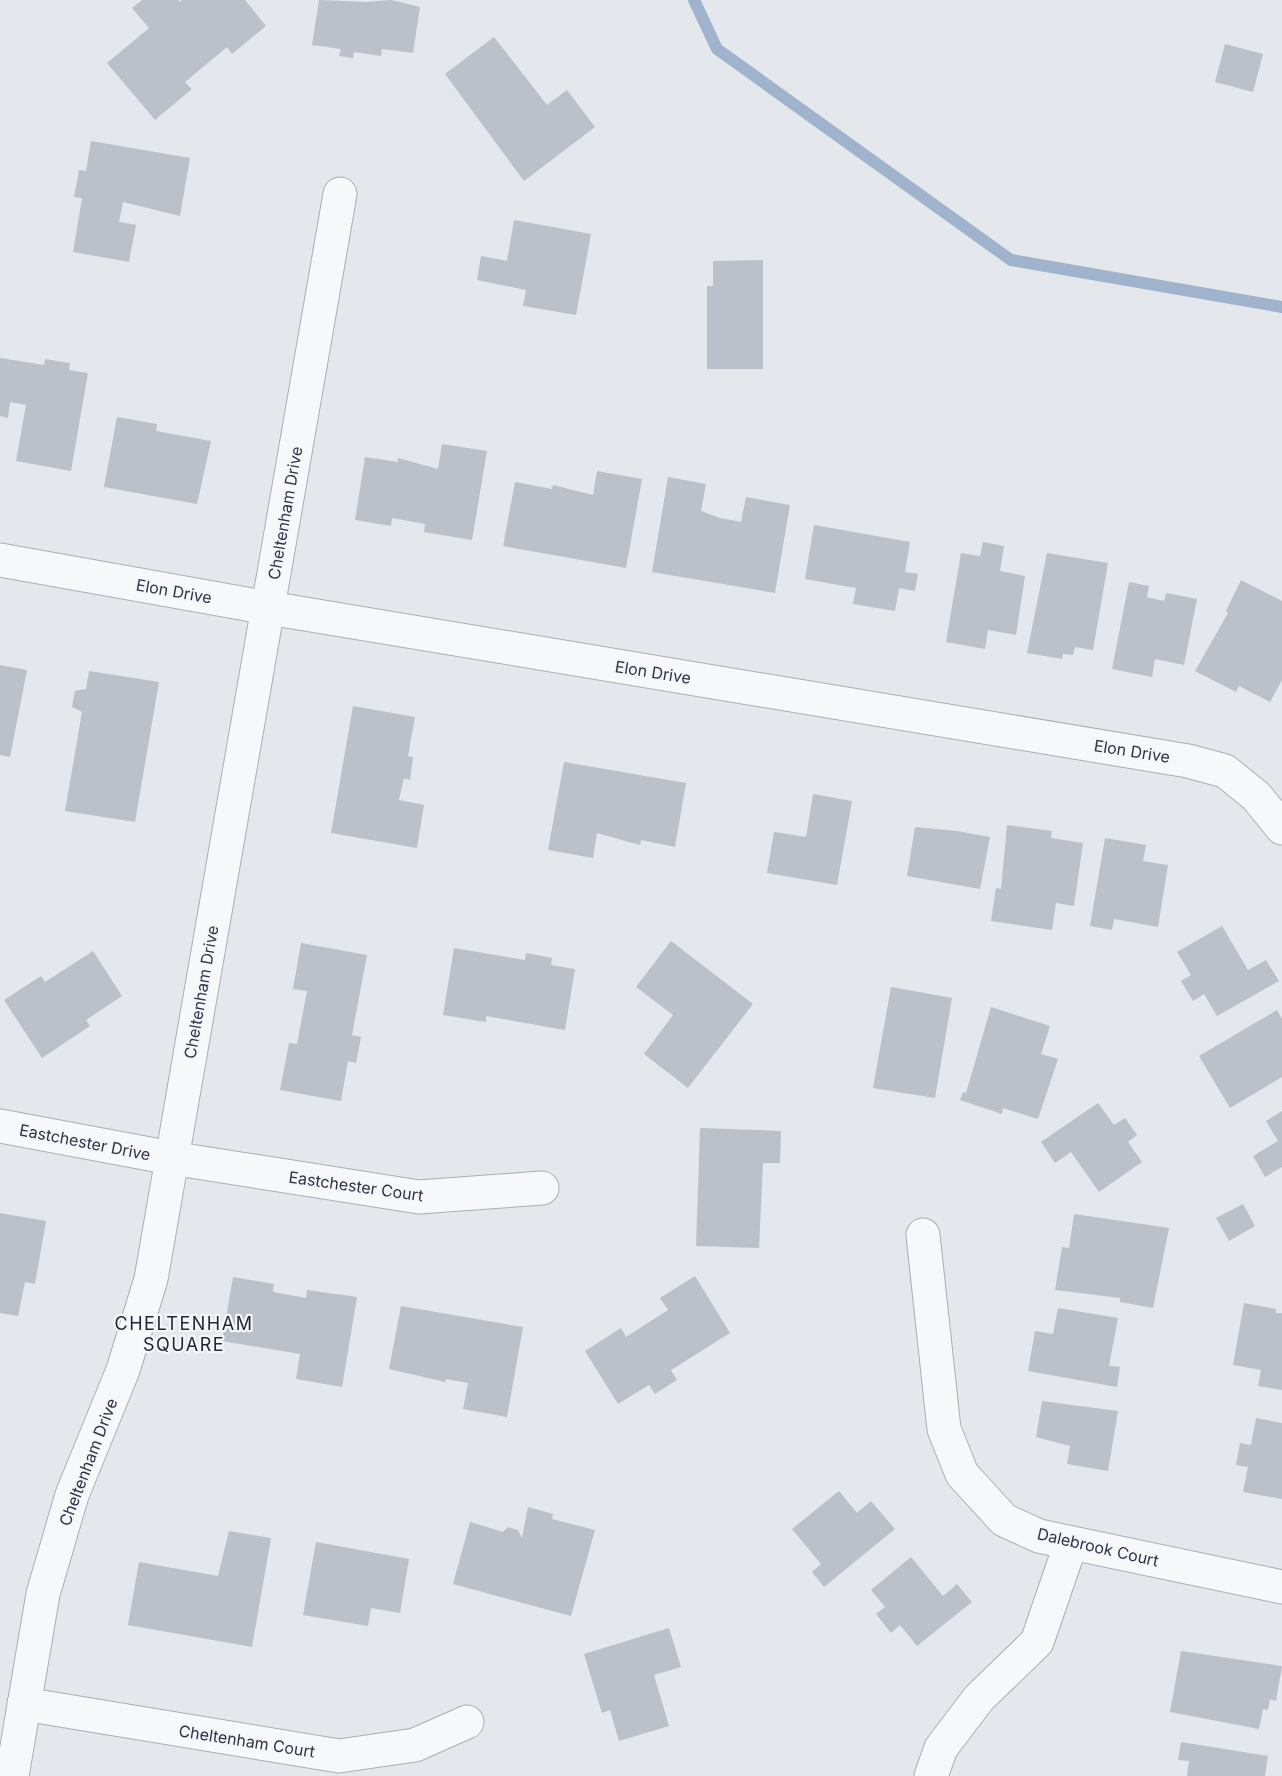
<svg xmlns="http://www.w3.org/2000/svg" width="1282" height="1776" viewBox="0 0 1282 1776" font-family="Inter,sans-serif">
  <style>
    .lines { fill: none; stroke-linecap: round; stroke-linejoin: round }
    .stream { stroke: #9fb4cc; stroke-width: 12 }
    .building { fill: #bbc0ca }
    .minor-casing { stroke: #a9aeb7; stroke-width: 35 }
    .minor { stroke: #f7f8fa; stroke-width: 33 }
    .labels { text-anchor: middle; stroke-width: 4.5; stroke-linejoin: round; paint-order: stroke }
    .street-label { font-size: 16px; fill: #2b3445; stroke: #f4f6f9 }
    .neighbourhood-label { font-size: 18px; letter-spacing: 1.5px; fill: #1d2536; stroke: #f4f6f9 }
  </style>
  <rect width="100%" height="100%" fill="#e4e7ec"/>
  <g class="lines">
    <!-- stream -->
    <path class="stream" d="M 694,0 L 717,49 L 1011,260 L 1282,307"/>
  </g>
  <!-- building -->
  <g class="building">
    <path d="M 142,0 L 178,0 L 179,2 L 182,0 L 245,0 L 266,26 L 232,54 L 227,47 L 185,82 L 192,89 L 155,120 L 107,63 L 149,28 L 132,8 Z"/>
    <path d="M 319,0 L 367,2 L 391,0 L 420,7 L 413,53 L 382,49 L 381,56 L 354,52 L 353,58 L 339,56 L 341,49 L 312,45 Z"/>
    <path d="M 494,37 L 547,105 L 567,90 L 595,127 L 524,181 L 445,74 Z"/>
    <path d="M 1225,44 L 1263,54 L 1253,92 L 1215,82 Z"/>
    <path d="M 91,141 L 190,158 L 180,216 L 123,202 L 119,222 L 136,225 L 129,262 L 73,252 L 82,198 L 74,197 L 79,170 L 86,171 Z"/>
    <path d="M 514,220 L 591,234 L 576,315 L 523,306 L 526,290 L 477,280 L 481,256 L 507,261 Z"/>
    <path d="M 763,260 L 763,369 L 707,369 L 707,286 L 713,286 L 713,261 Z"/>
    <path d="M 0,358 L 44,365 L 45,359 L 70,363 L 69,370 L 88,373 L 71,471 L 16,461 L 26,405 L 10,402 L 8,418 L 0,416 Z"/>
    <path d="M 117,417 L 157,424 L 156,431 L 211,441 L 197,504 L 104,487 Z"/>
    <path d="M 442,444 L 487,451 L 472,540 L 424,532 L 425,524 L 392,518 L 391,526 L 355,520 L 365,457 L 398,462 L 398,458 L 438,469 Z"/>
    <path d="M 597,471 L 642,479 L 626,568 L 503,546 L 515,482 L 552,489 L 553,485 L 593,495 Z"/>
    <path d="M 668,477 L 706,484 L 701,511 L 720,518 L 741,522 L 746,497 L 790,505 L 775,593 L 652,572 Z"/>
    <path d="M 814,525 L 910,542 L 905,572 L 918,574 L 915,591 L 899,588 L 895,611 L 853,604 L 856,588 L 805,579 Z"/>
    <path d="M 983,542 L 1004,546 L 1000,571 L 1025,576 L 1016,635 L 988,630 L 985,649 L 946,642 L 961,553 L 980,556 Z"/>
    <path d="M 1047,553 L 1108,563 L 1093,650 L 1075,647 L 1073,655 L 1063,654 L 1062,659 L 1027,653 Z"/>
    <path d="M 1241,580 L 1282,601 L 1282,680 L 1270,702 L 1239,686 L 1236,692 L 1195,671 L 1228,613 L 1226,611 Z"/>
    <path d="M 1129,582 L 1149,586 L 1147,597 L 1164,601 L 1166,593 L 1197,599 L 1184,665 L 1155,659 L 1152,677 L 1112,669 Z"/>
    <path d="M 0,665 L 27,670 L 10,757 L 0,755 Z"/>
    <path d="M 89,671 L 159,682 L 135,822 L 65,811 L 82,712 L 72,707 L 75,691 L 86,689 Z"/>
    <path d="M 353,706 L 415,717 L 408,756 L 413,757 L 410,780 L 404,778 L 399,800 L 424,805 L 417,848 L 331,833 Z"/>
    <path d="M 564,762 L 686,783 L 675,847 L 641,840 L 640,845 L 597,833 L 593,858 L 548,850 Z"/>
    <path d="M 813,794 L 852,801 L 837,885 L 767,873 L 774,832 L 806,837 Z"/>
    <path d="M 1007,825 L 1052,831 L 1051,838 L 1083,843 L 1074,906 L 1056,903 L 1052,930 L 991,921 L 996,888 L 1001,889 Z"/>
    <path d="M 915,827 L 957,831 L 990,837 L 980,889 L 907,876 Z"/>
    <path d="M 1105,838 L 1146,845 L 1143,861 L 1168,865 L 1158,927 L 1114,919 L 1112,930 L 1090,926 Z"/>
    <path d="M 1222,926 L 1248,970 L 1266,960 L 1279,981 L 1217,1016 L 1204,994 L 1193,1001 L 1181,981 L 1191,975 L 1177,952 Z"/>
    <path d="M 671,941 L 753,1004 L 688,1088 L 644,1054 L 673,1015 L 636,987 Z"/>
    <path d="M 301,943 L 367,955 L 352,1035 L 361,1037 L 356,1063 L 348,1061 L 341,1101 L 280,1090 L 289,1043 L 297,1044 L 307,991 L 293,989 Z"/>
    <path d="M 454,948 L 525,960 L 526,953 L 552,958 L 551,965 L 575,969 L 565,1030 L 486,1016 L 486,1022 L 443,1015 Z"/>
    <path d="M 93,951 L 122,996 L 86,1020 L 90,1026 L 42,1058 L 4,1000 L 41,976 L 45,982 Z"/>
    <path d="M 891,987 L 952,998 L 935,1098 L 873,1088 Z"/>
    <path d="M 991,1007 L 1050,1026 L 1041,1054 L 1058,1059 L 1038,1119 L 1003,1108 L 1002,1114 L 960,1100 L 963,1092 L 966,1093 Z"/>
    <path d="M 1277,1010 L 1282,1019 L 1282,1077 L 1230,1108 L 1199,1056 Z"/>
    <path d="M 1098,1103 L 1114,1125 L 1125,1118 L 1137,1135 L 1128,1142 L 1142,1162 L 1099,1192 L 1071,1152 L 1055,1163 L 1041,1142 Z"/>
    <path d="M 1282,1111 L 1282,1167 L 1265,1177 L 1253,1156 L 1278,1141 L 1266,1121 Z"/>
    <path d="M 700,1128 L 781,1131 L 780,1163 L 763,1163 L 759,1248 L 696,1246 Z"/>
    <path d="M 1243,1204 L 1255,1226 L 1229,1241 L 1216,1218 Z"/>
    <path d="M 0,1213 L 46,1221 L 35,1284 L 25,1282 L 18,1316 L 0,1313 Z"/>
    <path d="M 1074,1214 L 1169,1228 L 1153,1308 L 1120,1302 L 1120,1298 L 1055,1290 L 1062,1247 L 1069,1248 Z"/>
    <path d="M 695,1276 L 730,1333 L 671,1370 L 677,1380 L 655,1394 L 649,1385 L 618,1404 L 585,1351 L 621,1328 L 626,1337 L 668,1310 L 660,1298 Z"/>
    <path d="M 233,1277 L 274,1284 L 273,1292 L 306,1298 L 307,1290 L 357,1297 L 342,1387 L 296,1379 L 300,1354 L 222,1341 Z"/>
    <path d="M 1244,1303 L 1276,1309 L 1276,1313 L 1282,1313 L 1282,1390 L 1258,1386 L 1261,1370 L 1233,1365 Z"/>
    <path d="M 401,1306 L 523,1327 L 507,1417 L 463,1409 L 468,1383 L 446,1379 L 445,1382 L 389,1369 Z"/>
    <path d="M 1058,1308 L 1118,1318 L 1109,1366 L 1120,1367 L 1117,1387 L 1028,1371 L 1035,1331 L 1053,1334 Z"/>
    <path d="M 1042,1401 L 1118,1411 L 1108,1471 L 1067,1464 L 1070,1446 L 1036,1437 Z"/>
    <path d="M 1256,1418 L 1282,1423 L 1282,1499 L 1243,1492 L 1248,1467 L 1236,1465 L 1240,1443 L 1251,1445 Z"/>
    <path d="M 839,1491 L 857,1513 L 871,1501 L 895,1529 L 824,1587 L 812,1572 L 821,1564 L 792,1529 Z"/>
    <path d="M 528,1507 L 553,1514 L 552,1519 L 595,1530 L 571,1616 L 453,1584 L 470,1522 L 503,1532 L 508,1527 L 518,1530 L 522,1538 Z"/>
    <path d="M 229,1531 L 271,1538 L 252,1647 L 128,1625 L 139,1562 L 218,1576 Z"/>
    <path d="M 316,1542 L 409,1559 L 400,1613 L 371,1608 L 368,1626 L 303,1615 Z"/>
    <path d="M 911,1557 L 943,1596 L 957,1584 L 972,1602 L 917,1646 L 900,1625 L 891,1633 L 876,1614 L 885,1607 L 871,1590 Z"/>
    <path d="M 669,1628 L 681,1667 L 654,1675 L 669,1726 L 619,1741 L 610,1710 L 602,1713 L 584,1654 Z"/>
    <path d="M 1181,1651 L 1282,1666 L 1276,1701 L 1270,1699 L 1268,1710 L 1263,1709 L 1259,1729 L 1170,1712 Z"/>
    <path d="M 1181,1742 L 1268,1756 L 1265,1776 L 1187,1776 L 1189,1761 L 1178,1760 Z"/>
  </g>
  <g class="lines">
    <defs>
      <g id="minor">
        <path d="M 0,560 L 269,608 L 1188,761 L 1225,771 L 1256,796 L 1282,828"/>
        <path d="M 0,1126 L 171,1158 L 419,1197 L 542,1188"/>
        <path d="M 923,1235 L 944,1429 L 962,1474 L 1004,1520 L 1039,1536 L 1282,1587"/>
        <path d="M 24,1704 L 339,1756 L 415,1745 L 467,1722"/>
        <path d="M 12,1776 L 43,1594 L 72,1495 L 123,1370 L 151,1279 L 340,194"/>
        <path d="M 931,1776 L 941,1748 L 979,1698 L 1037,1642 L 1071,1543"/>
      </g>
    </defs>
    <!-- minor casing -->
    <use href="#minor" class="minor-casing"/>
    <!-- minor -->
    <use href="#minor" class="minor"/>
  </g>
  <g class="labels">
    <!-- street labels -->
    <g class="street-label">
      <text transform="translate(285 513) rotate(-80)" y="6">Cheltenham Drive</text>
      <text transform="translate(174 591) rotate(10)" y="6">Elon Drive</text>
      <text transform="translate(653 672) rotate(9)" y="6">Elon Drive</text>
      <text transform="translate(1132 751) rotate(9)" y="6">Elon Drive</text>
      <text transform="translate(201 992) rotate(-80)" y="6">Cheltenham Drive</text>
      <text transform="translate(85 1142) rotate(11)" y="6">Eastchester Drive</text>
      <text transform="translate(356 1186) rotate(8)" y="6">Eastchester Court</text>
      <text transform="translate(88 1462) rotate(-69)" y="6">Cheltenham Drive</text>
      <text transform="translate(1098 1547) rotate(13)" y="6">Dalebrook Court</text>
      <text transform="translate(247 1741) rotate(9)" y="6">Cheltenham Court</text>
    </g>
    <!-- neighbourhood labels -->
    <g class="neighbourhood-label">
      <text x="184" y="1330">CHELTENHAM<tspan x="184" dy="21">SQUARE</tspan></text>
    </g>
  </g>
</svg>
